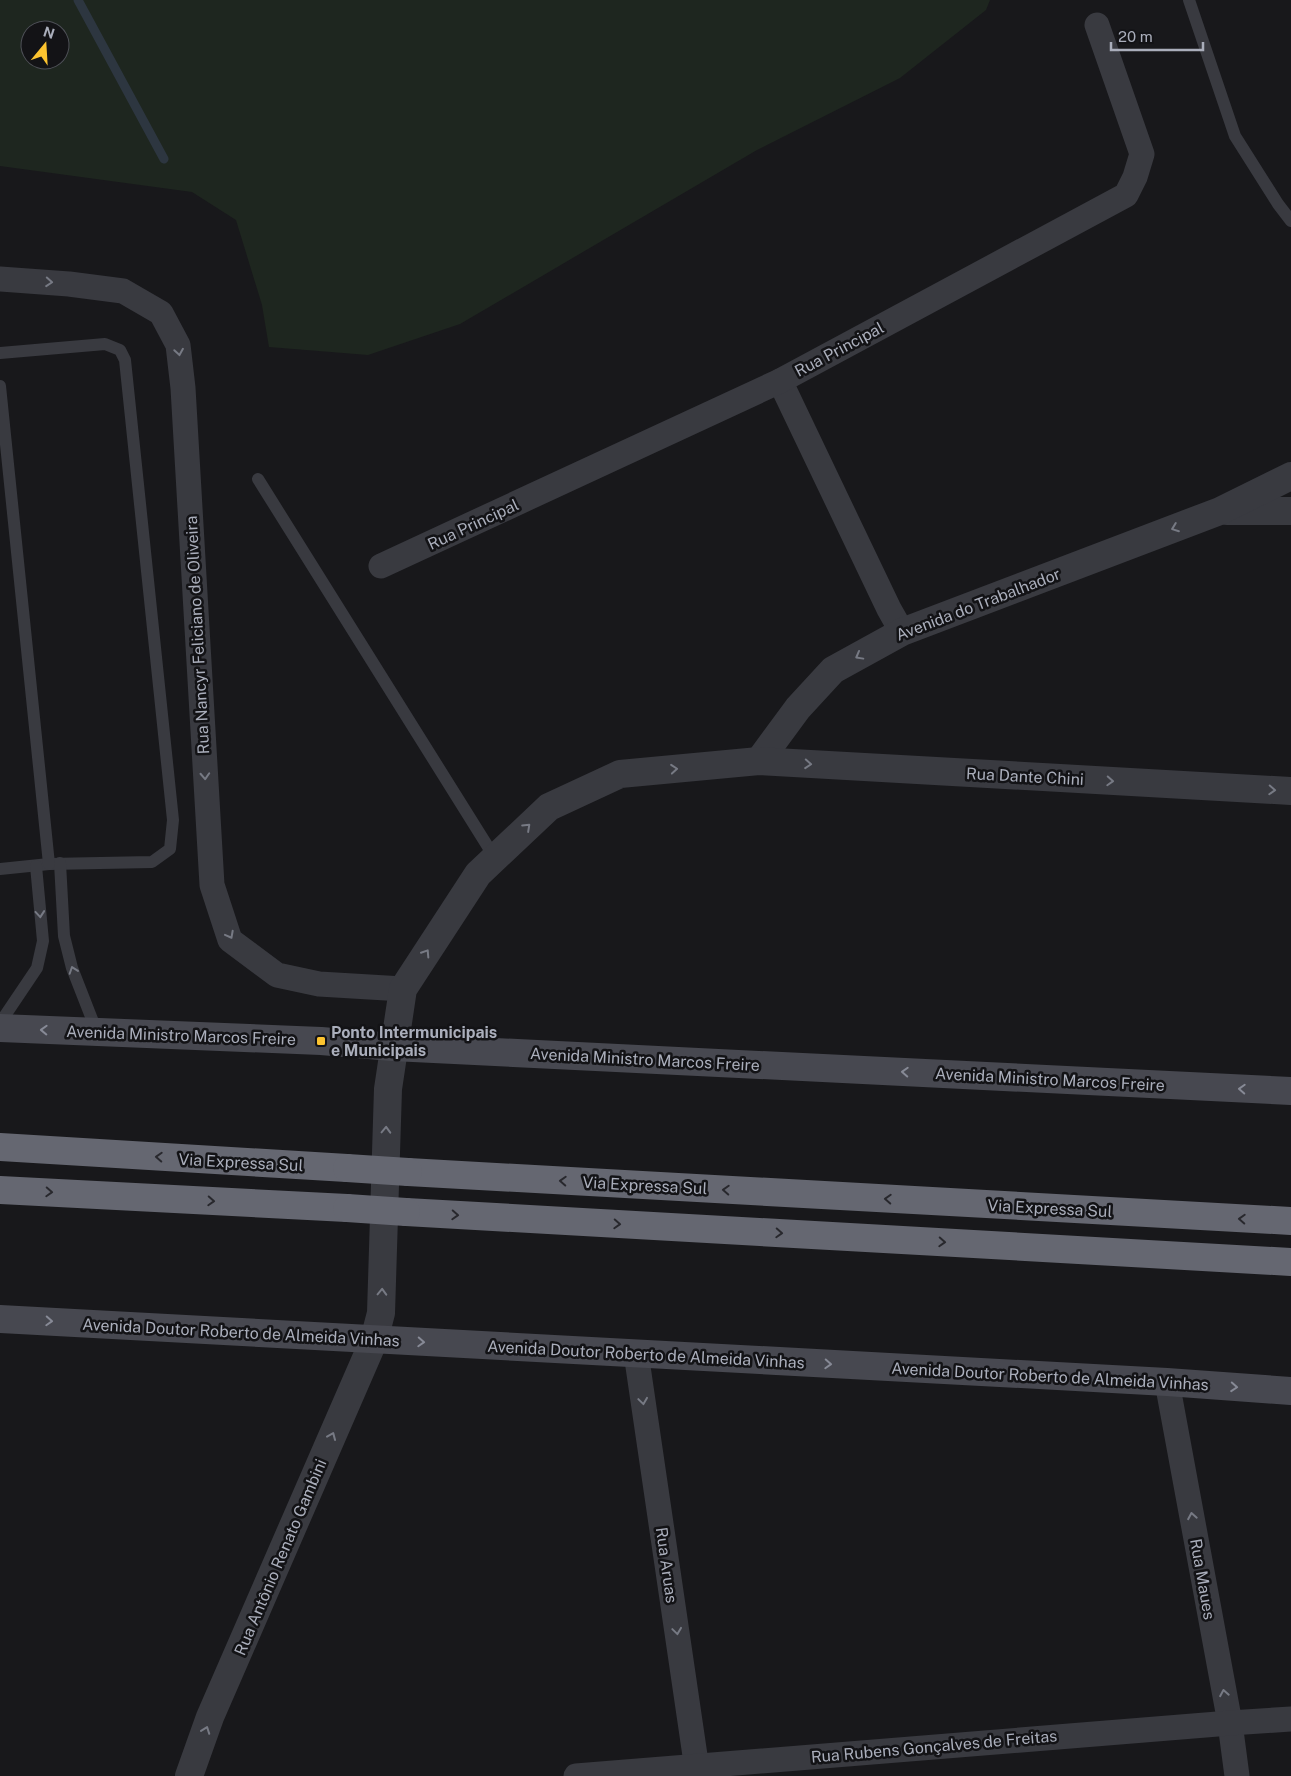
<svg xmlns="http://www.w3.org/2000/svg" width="1291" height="1776" viewBox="0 0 1291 1776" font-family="'Public Sans',sans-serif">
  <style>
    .green { fill: #1e261f; fill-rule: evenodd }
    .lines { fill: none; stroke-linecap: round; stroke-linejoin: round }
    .stream { stroke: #2d3640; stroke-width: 9 }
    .service { stroke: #393a40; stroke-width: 12 }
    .minor { stroke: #393a40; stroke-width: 25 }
    .tertiary { stroke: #393a40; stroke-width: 28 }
    .secondary { stroke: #474850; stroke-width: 28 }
    .motorway { stroke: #656771; stroke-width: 28 }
    .motorway-bridge { stroke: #656771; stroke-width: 28 }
    .oneway { stroke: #777a84 }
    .oneway2 { stroke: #878a96 }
    .oneway3 { stroke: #28282d }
    .poi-dot { fill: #fcc32f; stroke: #131316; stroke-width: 2 }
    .labels { text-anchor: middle; stroke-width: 5; stroke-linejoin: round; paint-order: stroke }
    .street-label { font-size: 16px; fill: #aaaebb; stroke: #131316 }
    .poi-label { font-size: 16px; font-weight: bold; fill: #aaaebb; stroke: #131316; text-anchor: start }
  </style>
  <rect width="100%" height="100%" fill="#18181b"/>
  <!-- green -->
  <path class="green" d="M 0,0 L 990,0 L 986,10 L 900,78 L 757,150 L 460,324 L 368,355 L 269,347 L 262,305 L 236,220 L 192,192 L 0,166 ZM 30,30 L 60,30 L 60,60 L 30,60 Z"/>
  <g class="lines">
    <!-- stream -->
    <path class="stream" d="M 78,0 L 164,159"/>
    <!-- service -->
    <g class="service">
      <path d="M 1189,0 L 1235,136 L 1278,204 L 1291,221"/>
      <path d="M 0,353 L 105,344 L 120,350 L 125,360 L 173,820 L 170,849 L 152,862 L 49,864 L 0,869"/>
      <path d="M 0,386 L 49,864"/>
      <path d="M 258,479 L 495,858"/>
      <path d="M 60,863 L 64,936 L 72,968 L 97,1032"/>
      <path d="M 0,1023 L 37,968 L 43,941 L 36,866"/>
    </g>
    <!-- minor -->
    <g class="minor">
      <path d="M 0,279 L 69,284 L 123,291 L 161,313 L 178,345 L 183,388 L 212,885 L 230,940 L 277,975 L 319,984 L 403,989"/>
      <path d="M 780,381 L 889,609 L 902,632"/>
      <path d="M 381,566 L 780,381 L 1126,195 L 1135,177 L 1142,154 L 1097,25"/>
      <path d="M 636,1353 L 698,1776"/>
      <path d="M 1167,1382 L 1230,1723 L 1237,1776"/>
      <path d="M 576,1776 L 1230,1723 L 1291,1719"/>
    </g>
    <!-- tertiary -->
    <g class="tertiary">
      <path d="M 1227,511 L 1291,511"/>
      <path d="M 759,761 L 798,708 L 833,670 L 902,632 L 1220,511 L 1291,476"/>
      <path d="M 189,1776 L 210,1717 L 374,1340 L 381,1313 L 388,1089 L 403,989 L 478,874 L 549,807 L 620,774 L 759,761 L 1291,791"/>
    </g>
    <!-- secondary -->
    <g class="secondary">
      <path d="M 0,1028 L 321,1041 L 393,1047 L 1291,1091"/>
      <path d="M 0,1319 L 1167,1382 L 1291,1391"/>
    </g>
    <!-- motorway -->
    <g class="motorway">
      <path d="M 0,1147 L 347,1168"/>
      <path d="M 408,1172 L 1291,1221"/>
      <path d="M 0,1190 L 347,1208"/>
      <path d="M 406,1212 L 1291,1262"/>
    </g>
    <!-- motorway-bridge -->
    <g class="motorway-bridge">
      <path d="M 347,1168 L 408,1172"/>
      <path d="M 347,1208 L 406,1212"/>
    </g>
  </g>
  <!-- one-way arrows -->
  <defs><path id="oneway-chevron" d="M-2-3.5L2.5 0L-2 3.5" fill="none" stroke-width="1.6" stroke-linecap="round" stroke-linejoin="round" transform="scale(1.25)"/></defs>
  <g class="oneway">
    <use href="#oneway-chevron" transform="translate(49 282) rotate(4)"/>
    <use href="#oneway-chevron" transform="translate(179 352) rotate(81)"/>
    <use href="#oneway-chevron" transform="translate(1175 528) rotate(159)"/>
    <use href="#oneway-chevron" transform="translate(859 656) rotate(151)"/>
    <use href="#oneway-chevron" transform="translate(808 764) rotate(4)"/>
    <use href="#oneway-chevron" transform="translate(674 769) rotate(-5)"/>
    <use href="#oneway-chevron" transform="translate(205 776) rotate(87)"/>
    <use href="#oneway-chevron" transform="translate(1110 781) rotate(3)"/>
    <use href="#oneway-chevron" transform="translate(1272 790) rotate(3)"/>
    <use href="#oneway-chevron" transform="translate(527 827) rotate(-43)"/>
    <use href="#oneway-chevron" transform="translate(40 914) rotate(85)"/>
    <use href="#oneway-chevron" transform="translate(230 935) rotate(62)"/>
    <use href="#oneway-chevron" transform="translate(426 953) rotate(-57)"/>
    <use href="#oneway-chevron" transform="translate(73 970) rotate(-109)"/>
    <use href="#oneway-chevron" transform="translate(386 1130) rotate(-88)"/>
    <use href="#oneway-chevron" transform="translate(382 1292) rotate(-88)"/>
    <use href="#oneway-chevron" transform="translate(643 1401) rotate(82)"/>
    <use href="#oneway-chevron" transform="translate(332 1436) rotate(-67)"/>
    <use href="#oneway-chevron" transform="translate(1192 1516) rotate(-100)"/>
    <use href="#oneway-chevron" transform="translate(677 1631) rotate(82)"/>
    <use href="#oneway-chevron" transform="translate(1224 1693) rotate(-100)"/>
    <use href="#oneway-chevron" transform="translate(206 1730) rotate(-70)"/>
  </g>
  <g class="oneway2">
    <use href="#oneway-chevron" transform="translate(44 1030) rotate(-178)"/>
    <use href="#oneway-chevron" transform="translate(905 1072) rotate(-177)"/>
    <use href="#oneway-chevron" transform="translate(1242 1089) rotate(-177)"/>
    <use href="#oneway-chevron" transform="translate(49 1321) rotate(3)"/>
    <use href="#oneway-chevron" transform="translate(421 1342) rotate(3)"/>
    <use href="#oneway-chevron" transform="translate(828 1364) rotate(3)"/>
    <use href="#oneway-chevron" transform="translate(1234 1387) rotate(4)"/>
  </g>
  <g class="oneway3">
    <use href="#oneway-chevron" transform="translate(159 1157) rotate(-177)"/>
    <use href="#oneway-chevron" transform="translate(563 1181) rotate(-177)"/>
    <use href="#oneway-chevron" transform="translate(726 1190) rotate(-177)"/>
    <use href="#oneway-chevron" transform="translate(49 1192) rotate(3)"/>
    <use href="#oneway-chevron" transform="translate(888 1199) rotate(-177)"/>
    <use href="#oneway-chevron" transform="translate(211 1201) rotate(3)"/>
    <use href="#oneway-chevron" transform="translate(455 1215) rotate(3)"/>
    <use href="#oneway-chevron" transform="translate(1242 1219) rotate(-177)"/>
    <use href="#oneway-chevron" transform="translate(617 1224) rotate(3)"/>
    <use href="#oneway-chevron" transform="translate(779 1233) rotate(3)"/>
    <use href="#oneway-chevron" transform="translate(942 1242) rotate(3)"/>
  </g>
  <!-- markers -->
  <rect class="poi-dot" x="316" y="1036" width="10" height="10" rx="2.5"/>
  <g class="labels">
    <!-- street labels -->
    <g class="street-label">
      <text transform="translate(839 349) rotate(-28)" y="6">Rua Principal</text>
      <text transform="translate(473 524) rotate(-25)" y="6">Rua Principal</text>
      <text transform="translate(978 604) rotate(-21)" y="6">Avenida do Trabalhador</text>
      <text transform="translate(197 635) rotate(-93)" y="6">Rua Nancyr Feliciano de Oliveira</text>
      <text transform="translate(1025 776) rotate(3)" y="6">Rua Dante Chini</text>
      <text transform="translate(181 1035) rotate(2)" y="6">Avenida Ministro Marcos Freire</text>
      <text transform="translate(645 1059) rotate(3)" y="6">Avenida Ministro Marcos Freire</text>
      <text transform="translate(1050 1079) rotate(3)" y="6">Avenida Ministro Marcos Freire</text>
      <text transform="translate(241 1162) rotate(3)" y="6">Via Expressa Sul</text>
      <text transform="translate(645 1185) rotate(3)" y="6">Via Expressa Sul</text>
      <text transform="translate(1050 1208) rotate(3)" y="6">Via Expressa Sul</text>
      <text transform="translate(241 1332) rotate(3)" y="6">Avenida Doutor Roberto de Almeida Vinhas</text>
      <text transform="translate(646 1354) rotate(3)" y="6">Avenida Doutor Roberto de Almeida Vinhas</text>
      <text transform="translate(1050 1376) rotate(3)" y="6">Avenida Doutor Roberto de Almeida Vinhas</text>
      <text transform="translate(280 1557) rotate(-67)" y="6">Rua Antônio Renato Gambini</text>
      <text transform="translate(667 1565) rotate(82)" y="6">Rua Aruas</text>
      <text transform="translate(1203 1579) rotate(80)" y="6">Rua Maues</text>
      <text transform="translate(934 1746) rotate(-5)" y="6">Rua Rubens Gonçalves de Freitas</text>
    </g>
    <!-- poi labels -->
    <g class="poi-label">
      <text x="331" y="1038">Ponto Intermunicipais<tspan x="331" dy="18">e Municipais</tspan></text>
    </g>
  </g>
  <!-- north arrow -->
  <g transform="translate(45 45) rotate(18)"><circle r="24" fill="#131316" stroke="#4f5158"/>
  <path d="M0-4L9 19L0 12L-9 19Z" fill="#fcc32f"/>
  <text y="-8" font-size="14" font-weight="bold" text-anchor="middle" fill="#aaaebb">N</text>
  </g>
  <!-- scale -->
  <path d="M1111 42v8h92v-8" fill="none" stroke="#aaaebb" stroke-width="2.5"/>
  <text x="1118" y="42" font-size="15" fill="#aaaebb" stroke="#131316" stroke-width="4" paint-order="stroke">20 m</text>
</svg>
